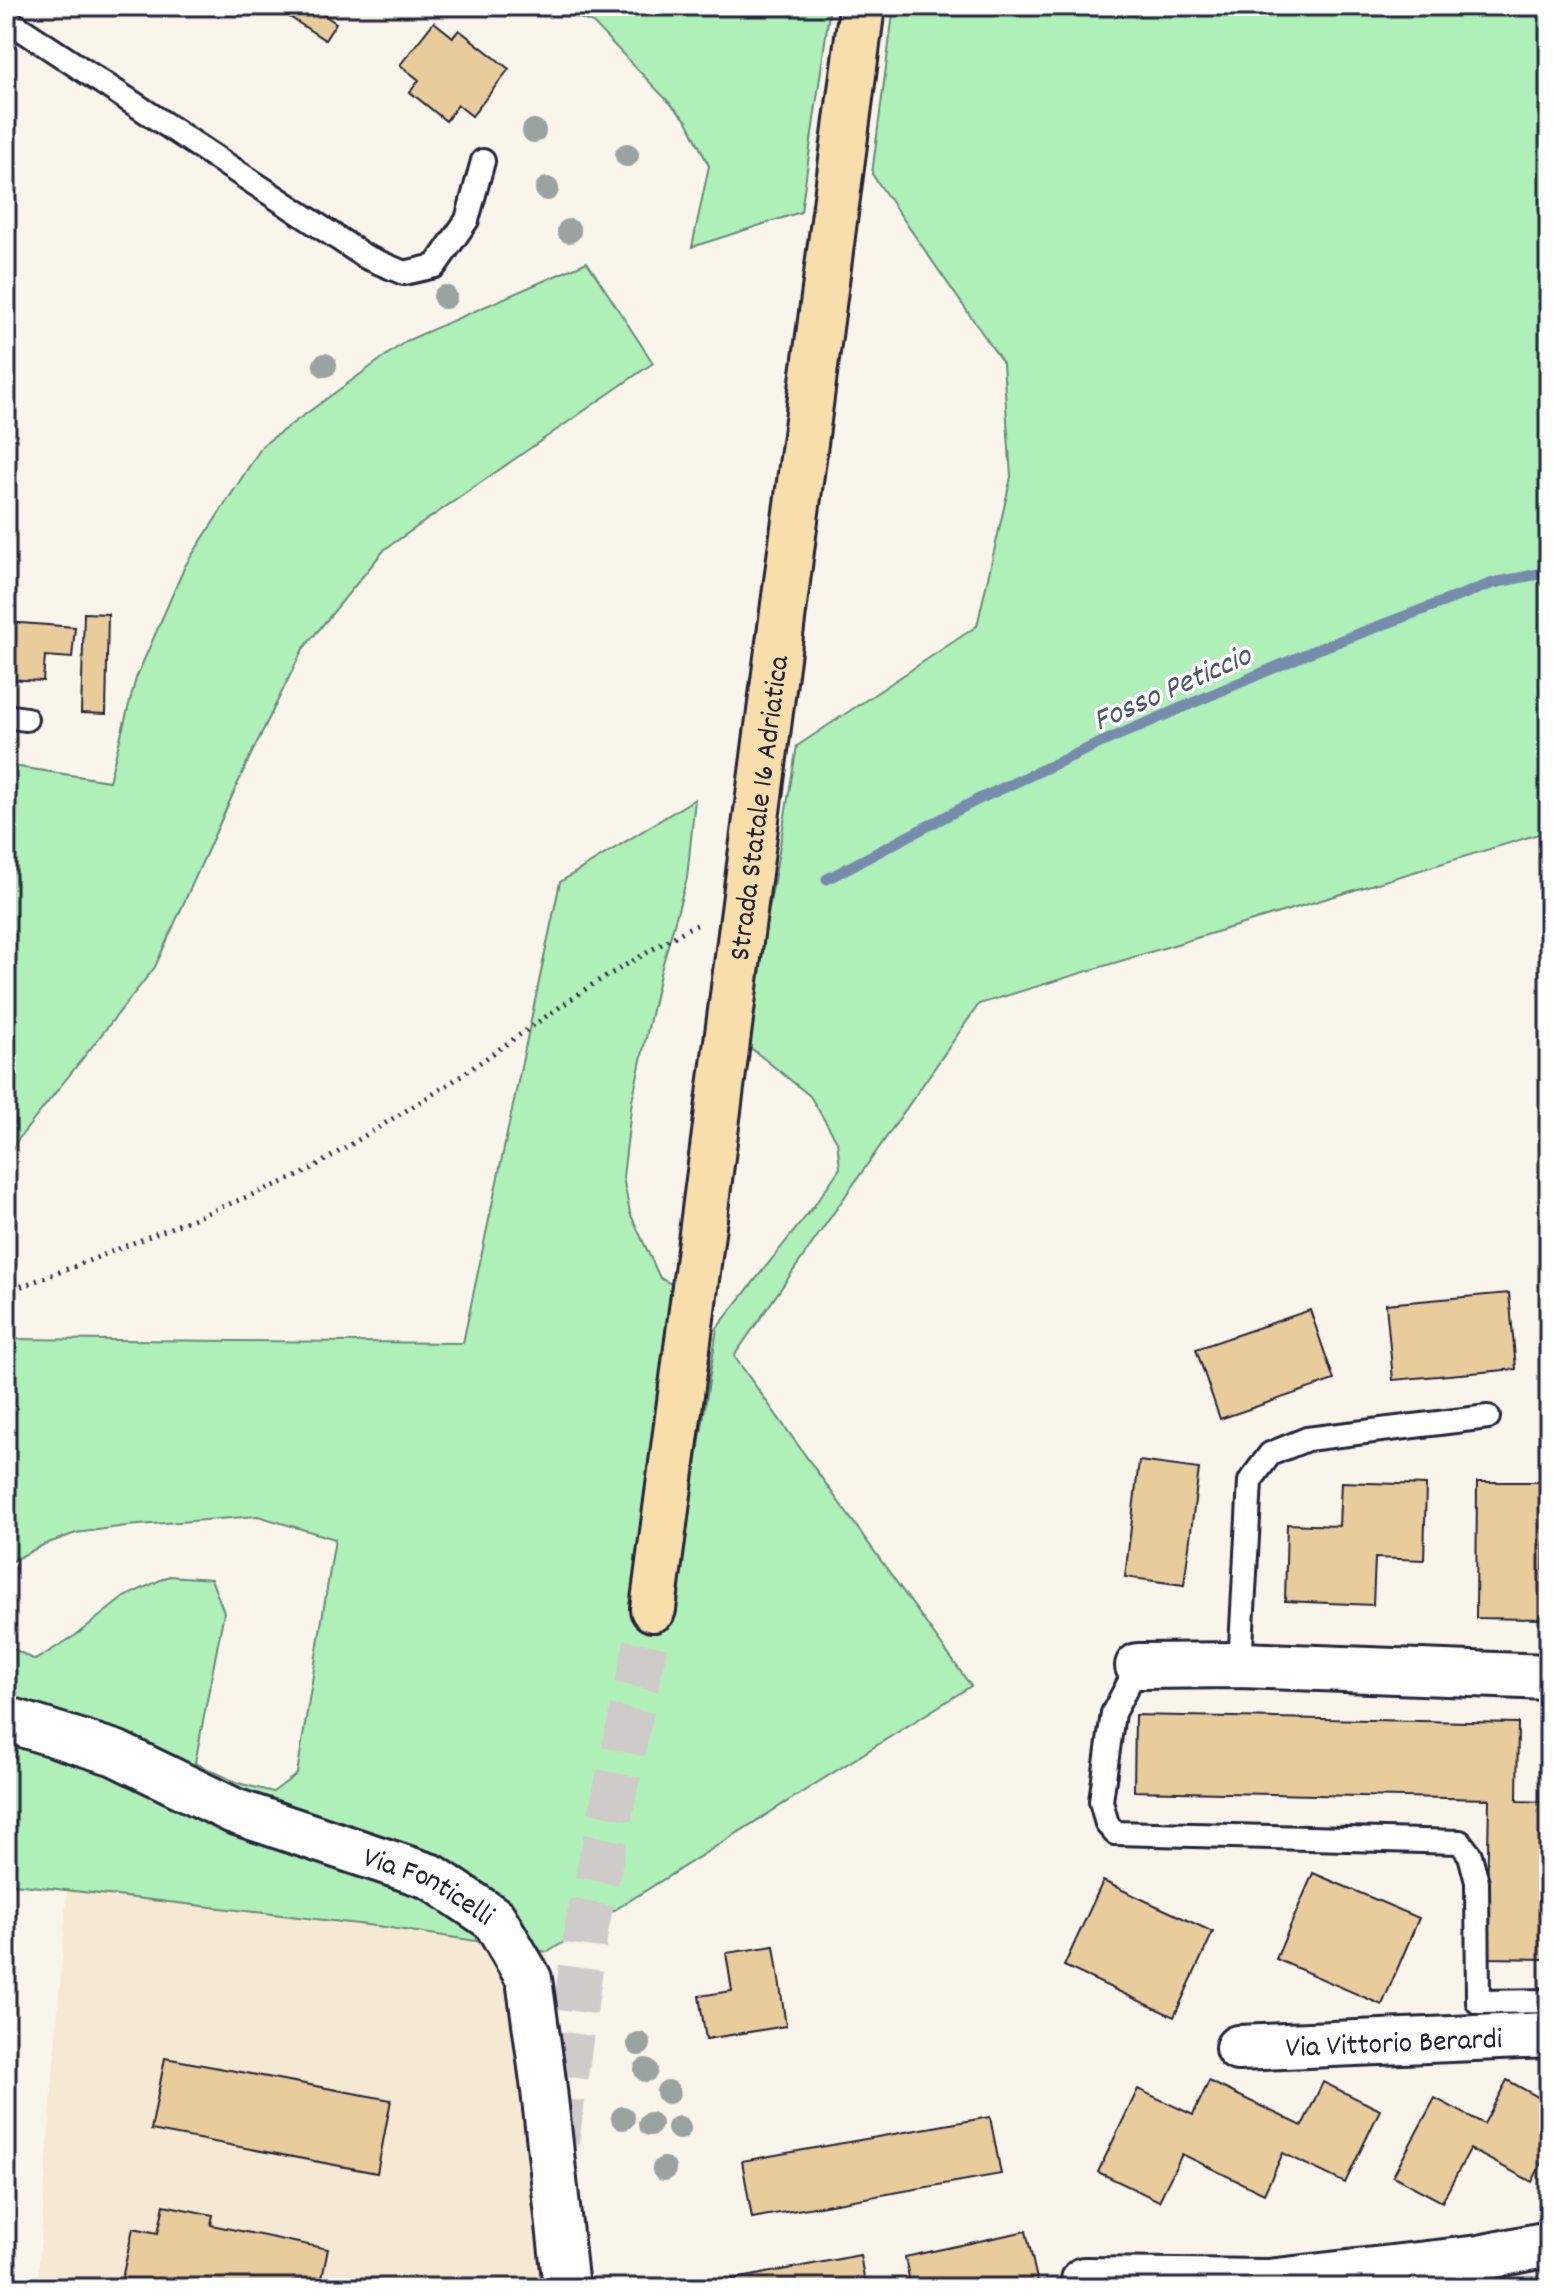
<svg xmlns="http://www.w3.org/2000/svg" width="1555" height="2294" viewBox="0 0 1555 2294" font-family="Dekko,sans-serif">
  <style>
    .built { fill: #f5e9d3 }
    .green { fill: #aff0b9; stroke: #68897a; stroke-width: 2 }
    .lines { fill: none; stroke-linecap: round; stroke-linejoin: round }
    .stream { stroke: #768cac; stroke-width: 11 }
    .building { fill: #e8cc9c; stroke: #22223b; stroke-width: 2 }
    .primary-tunnel { stroke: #cfcbc8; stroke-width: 44; stroke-dasharray: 44 22; stroke-linecap: butt }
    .service-casing { stroke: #22223b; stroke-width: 28 }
    .minor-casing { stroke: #22223b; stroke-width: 50 }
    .primary-casing { stroke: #22223b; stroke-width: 50 }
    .path { stroke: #22223b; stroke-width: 5; stroke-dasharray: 2 6; stroke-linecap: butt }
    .service { stroke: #fff; stroke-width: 22 }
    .minor { stroke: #fff; stroke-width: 44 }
    .primary { stroke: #f8deab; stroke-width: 44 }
    .tree { fill: #9aa39f }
    .labels { text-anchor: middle; stroke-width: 7; stroke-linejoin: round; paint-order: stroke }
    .street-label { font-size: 30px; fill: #22223b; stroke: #fff }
    .water-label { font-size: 32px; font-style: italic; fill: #4c5773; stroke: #fff }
  </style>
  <rect width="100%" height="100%" fill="#faf5eb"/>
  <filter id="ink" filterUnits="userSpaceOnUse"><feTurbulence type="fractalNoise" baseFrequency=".0125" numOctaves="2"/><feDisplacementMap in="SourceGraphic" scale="16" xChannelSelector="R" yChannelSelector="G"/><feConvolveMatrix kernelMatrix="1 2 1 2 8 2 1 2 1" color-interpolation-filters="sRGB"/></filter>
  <g filter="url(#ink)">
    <!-- built -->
    <path class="built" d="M 67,1890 L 384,1927 L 548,1952 L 588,2288 L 37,2288 Z"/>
    <!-- green -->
    <g class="green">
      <path d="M 546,6 L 830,6 L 801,212 L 692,247 L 709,166 L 687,121 L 593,23 Z"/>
      <path d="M 894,6 L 1549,6 L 1549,831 L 979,1004 L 734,1356 L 971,1686 L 548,1952 L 384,1927 L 6,1883 L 6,1645 L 35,1660 L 76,1635 L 124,1597 L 169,1576 L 211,1579 L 224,1612 L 195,1763 L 238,1783 L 273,1792 L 297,1774 L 335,1539 L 258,1516 L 126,1526 L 76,1533 L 43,1545 L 12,1561 L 6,1567 L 6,1339 L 463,1343 L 560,882 L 695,799 L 687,878 L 660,974 L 632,1101 L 623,1177 L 630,1213 L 660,1278 L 673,1285 L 632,1606 L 674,1612 L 717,1328 L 814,1206 L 840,1168 L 837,1141 L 810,1096 L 746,1044 L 797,746 L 977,626 L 1011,477 L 1003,363 L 872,174 Z"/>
      <path d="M 587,262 L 653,363 L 385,549 L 303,649 L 246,765 L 155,967 L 6,1155 L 6,765 L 109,781 L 136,678 L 185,566 L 263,445 L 406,341 Z"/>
    </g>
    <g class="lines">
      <!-- stream -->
      <path class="stream" d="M 827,879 L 977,800 L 1098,744 L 1313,651 L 1493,583 L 1549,572"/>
    </g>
    <!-- building -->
    <g class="building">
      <path d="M 273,6 L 311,6 L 336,23 L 325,40 Z"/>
      <path d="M 434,22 L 453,37 L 459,30 L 509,69 L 472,116 L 458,105 L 446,121 L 410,92 L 419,80 L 400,65 Z"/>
      <path d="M 84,613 L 108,614 L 106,714 L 81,713 Z"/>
      <path d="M 6,622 L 75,627 L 72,658 L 45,656 L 43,681 L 6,679 Z"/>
      <path d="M 1509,1293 L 1516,1369 L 1393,1380 L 1386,1304 Z"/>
      <path d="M 1310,1310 L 1334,1380 L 1220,1419 L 1196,1349 Z"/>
      <path d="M 1139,1461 L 1199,1469 L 1184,1585 L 1125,1577 Z"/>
      <path d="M 1341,1482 L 1426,1485 L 1424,1560 L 1375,1558 L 1373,1605 L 1285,1601 L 1287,1524 L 1339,1526 Z"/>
      <path d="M 1477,1482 L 1544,1482 L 1543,1619 L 1476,1618 Z"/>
      <path d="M 1135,1715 L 1518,1723 L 1517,1801 L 1549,1802 L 1546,1959 L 1486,1958 L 1489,1799 L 1134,1791 Z"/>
      <path d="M 1313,1873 L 1419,1918 L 1382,2005 L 1276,1959 Z"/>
      <path d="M 1103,1881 L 1213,1932 L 1174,2017 L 1064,1966 Z"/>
      <path d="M 774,1946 L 786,2026 L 706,2039 L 699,1996 L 732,1991 L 726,1953 Z"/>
      <path d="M 165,2058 L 391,2100 L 377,2173 L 151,2130 Z"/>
      <path d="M 1507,2080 L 1549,2103 L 1549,2149 L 1532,2182 L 1470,2149 L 1442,2202 L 1393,2176 L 1435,2098 L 1484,2124 Z"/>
      <path d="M 1209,2081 L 1302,2126 L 1323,2082 L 1380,2110 L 1345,2183 L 1283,2153 L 1264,2194 L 1182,2154 L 1159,2201 L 1098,2172 L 1138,2089 L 1193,2115 Z"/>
      <path d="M 990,2117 L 1001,2174 L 752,2218 L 742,2161 Z"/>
      <path d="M 164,2205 L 213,2215 L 211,2225 L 328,2249 L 320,2288 L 120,2288 L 133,2228 L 158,2233 Z"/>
      <path d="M 1026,2231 L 1039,2288 L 911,2288 L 905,2257 Z"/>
      <path d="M 860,2255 L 866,2288 L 731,2288 L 730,2280 Z"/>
    </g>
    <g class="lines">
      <!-- primary-tunnel -->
      <path class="primary-tunnel" d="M 557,2142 L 586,1931 L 653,1609"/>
      <defs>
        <g id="service">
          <path d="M 6,19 L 366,257 L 404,273 L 435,266 L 467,220 L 483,161"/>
          <path d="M 6,716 L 26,719"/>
          <path d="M 1240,1665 L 1250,1481 L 1270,1454 L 1307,1439 L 1488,1417"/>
          <path d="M 1138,1666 L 1113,1713 L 1101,1801 L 1107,1824 L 1115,1833 L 1460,1842 L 1470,1855 L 1477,1882 L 1478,2002 L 1549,2001"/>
        </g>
        <g id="minor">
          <path d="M 1138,1666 L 1240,1665 L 1549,1677"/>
          <path id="s1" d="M 6,1719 L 115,1753 L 234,1811 L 432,1877 L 494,1919 L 529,1979 L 543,2081 L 566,2288"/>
          <path id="s2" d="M 1238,2048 L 1549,2035"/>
          <path d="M 1084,2280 L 1268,2282 L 1479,2258 L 1549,2244"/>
        </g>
        <g id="primary">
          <path id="s3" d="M 653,1609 L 862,6"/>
        </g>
      </defs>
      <!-- service casing -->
      <use href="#service" class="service-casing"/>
      <!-- minor casing -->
      <use href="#minor" class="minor-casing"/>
      <!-- primary casing -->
      <use href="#primary" class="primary-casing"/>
      <!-- path -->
      <path class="path" d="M 6,1292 L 81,1264 L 301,1175 L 446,1086 L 590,986 L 689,928 L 702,923"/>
      <!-- service -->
      <use href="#service" class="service"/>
      <!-- minor -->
      <use href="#minor" class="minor"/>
      <!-- primary -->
      <use href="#primary" class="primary"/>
    </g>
    <!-- trees -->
    <g class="tree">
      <circle cx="534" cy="131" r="12"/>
      <circle cx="627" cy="155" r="12"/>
      <circle cx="547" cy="189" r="12"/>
      <circle cx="569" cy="231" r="12"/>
      <circle cx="445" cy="297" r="12"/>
      <circle cx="325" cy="365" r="12"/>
      <circle cx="639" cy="2044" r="12"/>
      <circle cx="646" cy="2070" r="12"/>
      <circle cx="668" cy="2092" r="12"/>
      <circle cx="623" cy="2118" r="12"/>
      <circle cx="650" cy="2124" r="12"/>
      <circle cx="679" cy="2128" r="12"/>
      <circle cx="664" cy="2169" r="12"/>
    </g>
  </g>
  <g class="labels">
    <!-- street labels -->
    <g class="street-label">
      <text dy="10" stroke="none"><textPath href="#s3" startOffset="808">Strada Statale 16 Adriatica</textPath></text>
      <text dy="10" stroke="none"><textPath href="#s1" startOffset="456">Via Fonticelli</textPath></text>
      <text dy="10" stroke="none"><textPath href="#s2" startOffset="156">Via Vittorio Berardi</textPath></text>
    </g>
    <!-- water labels -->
    <g class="water-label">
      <text transform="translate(1171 686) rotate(-24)" y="11">Fosso Peticcio</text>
    </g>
  </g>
  <!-- margin -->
  <rect width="1555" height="2294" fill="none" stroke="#fff" stroke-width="32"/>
  <rect x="16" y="16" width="1523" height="2262" fill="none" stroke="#22223b" stroke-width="3" filter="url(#ink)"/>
</svg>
